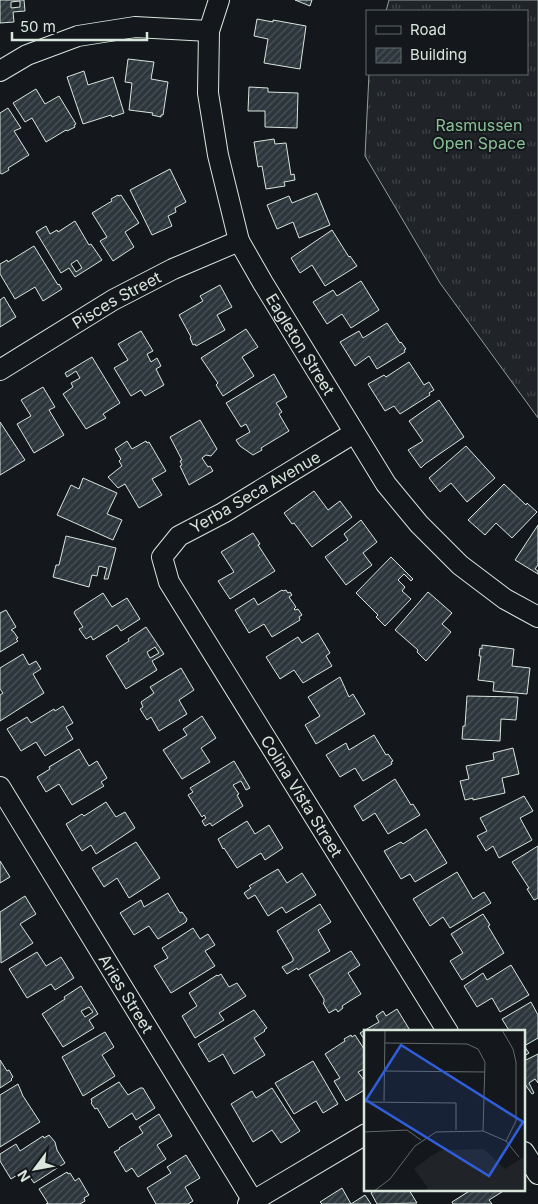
<svg xmlns="http://www.w3.org/2000/svg" width="538" height="1204" viewBox="0 0 538 1204" font-family="Inter,sans-serif">
  <style>
    .grass { fill: url(#grass-tufts); stroke: #939e99 }
    .building { fill: url(#building-hatch); stroke: #d8e6dc; fill-rule: evenodd }
    .lines { fill: none; stroke-linecap: round; stroke-linejoin: round }
    .minor-casing { stroke: #d8e6dc; stroke-width: 22 }
    .minor { stroke: #14181c; stroke-width: 20 }
    .labels { text-anchor: middle; stroke-width: 4; stroke-linejoin: round; paint-order: stroke }
    .park-label { font-size: 16px; fill: #8ac095; stroke: #14181c }
    .street-label { font-size: 16px; fill: #d8e6dc; stroke: #14181c }
    .inset-road { fill: none; stroke: #626a69; stroke-width: 1 }
    .view { fill: #305dd8; fill-opacity: 0.15; stroke: #305dd8; stroke-width: 2.5 }
    .inset-edge { fill: none; stroke: #d8e6dc; stroke-width: 2.5 }
  </style>
  <defs>
    <pattern id="grass-tufts" width="24" height="20" patternUnits="userSpaceOnUse" patternTransform="scale(1.25)"><rect width="24" height="20" fill="#202428"/><path d="M3 7l-1-3M5 7V3M7 7l1-3M15 17l-1-3M17 17v-4M19 17l1-3" fill="none" stroke="#404447"/></pattern>
    <pattern id="building-hatch" width="6" height="6" patternUnits="userSpaceOnUse" patternTransform="scale(1.25)"><rect width="6" height="6" fill="#2c363c"/><path d="M-1 1l2-2M0 6l6-6M5 7l2-2" fill="none" stroke="#4a5358"/></pattern>
  </defs>
  <rect width="100%" height="100%" fill="#14181c"/>
  <!-- grass -->
  <path class="grass" d="M 389,0 L 538,0 L 538,418 L 440,283 L 365,156 L 369,74 L 527,74 L 527,11 L 386,11 Z"/>
  <!-- building -->
  <g class="building">
    <path d="M 0,0 L 24,0 L 25,11 L 13,12 L 14,22 L 0,23 ZM 20,1 L 20,7 L 11,8 L 11,2 Z"/>
    <path d="M 295,0 L 312,0 L 310,6 Z"/>
    <path d="M 257,19 L 273,22 L 273,20 L 306,26 L 300,69 L 264,63 L 268,39 L 254,36 Z"/>
    <path d="M 128,59 L 154,62 L 151,79 L 168,82 L 163,115 L 161,115 L 161,117 L 152,115 L 153,113 L 129,110 L 132,83 L 125,82 Z"/>
    <path d="M 84,71 L 88,85 L 113,77 L 124,113 L 112,117 L 111,115 L 83,124 L 67,77 Z"/>
    <path d="M 249,87 L 268,88 L 268,92 L 298,93 L 297,128 L 265,127 L 265,111 L 248,111 Z"/>
    <path d="M 36,89 L 45,104 L 59,96 L 76,124 L 74,125 L 75,127 L 67,131 L 66,130 L 46,142 L 32,118 L 25,122 L 13,103 Z"/>
    <path d="M 8,108 L 21,128 L 14,131 L 29,155 L 8,168 L 9,170 L 2,174 L 0,173 L 0,113 Z"/>
    <path d="M 274,139 L 275,144 L 286,143 L 291,175 L 294,174 L 295,180 L 284,182 L 285,186 L 266,189 L 262,166 L 258,167 L 254,142 Z"/>
    <path d="M 170,169 L 186,202 L 175,208 L 176,212 L 168,216 L 172,226 L 152,235 L 130,190 Z"/>
    <path d="M 317,193 L 330,225 L 299,238 L 293,222 L 277,229 L 267,205 L 289,196 L 292,203 Z"/>
    <path d="M 118,195 L 119,196 L 121,195 L 139,223 L 125,232 L 134,247 L 113,261 L 100,241 L 107,237 L 92,213 L 112,201 L 111,199 Z"/>
    <path d="M 75,221 L 89,245 L 91,244 L 102,260 L 75,277 L 69,268 L 61,273 L 36,232 L 46,226 L 50,234 L 57,230 L 58,232 ZM 77,260 L 82,268 L 76,272 L 71,264 Z"/>
    <path d="M 332,230 L 349,257 L 350,256 L 357,266 L 325,286 L 312,265 L 300,273 L 291,258 Z"/>
    <path d="M 34,246 L 58,285 L 59,284 L 62,289 L 43,301 L 35,287 L 15,299 L 0,274 L 0,264 L 7,260 L 8,262 Z"/>
    <path d="M 361,281 L 379,310 L 351,328 L 342,314 L 327,324 L 313,302 L 333,290 L 337,296 Z"/>
    <path d="M 220,285 L 232,307 L 217,315 L 225,330 L 196,346 L 195,344 L 193,345 L 190,338 L 191,337 L 179,315 L 203,301 L 200,296 Z"/>
    <path d="M 4,297 L 16,317 L 0,327 L 0,300 Z"/>
    <path d="M 387,323 L 400,343 L 401,342 L 406,349 L 404,350 L 405,352 L 377,369 L 369,356 L 355,366 L 340,342 L 359,331 L 363,338 Z"/>
    <path d="M 246,329 L 258,347 L 242,357 L 254,376 L 223,396 L 216,385 L 218,383 L 201,358 Z"/>
    <path d="M 141,331 L 153,351 L 147,354 L 151,362 L 157,358 L 161,366 L 156,369 L 164,385 L 145,396 L 141,390 L 131,396 L 114,368 L 128,360 L 118,344 Z"/>
    <path d="M 92,357 L 120,403 L 103,414 L 106,418 L 86,429 L 63,394 L 73,387 L 71,383 L 80,378 L 76,371 L 67,377 L 65,373 Z"/>
    <path d="M 409,362 L 424,385 L 429,382 L 434,390 L 429,393 L 430,395 L 400,414 L 394,406 L 385,411 L 368,384 L 384,375 L 386,377 Z"/>
    <path d="M 274,374 L 287,397 L 276,403 L 282,412 L 279,414 L 289,431 L 261,448 L 262,450 L 253,455 L 240,446 L 236,440 L 250,432 L 246,424 L 241,427 L 226,403 Z"/>
    <path d="M 43,387 L 55,407 L 49,410 L 64,435 L 34,453 L 17,424 L 31,416 L 21,400 Z"/>
    <path d="M 439,400 L 464,437 L 425,464 L 421,468 L 408,450 L 423,441 L 409,421 Z"/>
    <path d="M 200,420 L 217,449 L 211,456 L 206,455 L 202,458 L 208,467 L 210,466 L 213,471 L 189,485 L 180,466 L 182,465 L 180,461 L 182,460 L 170,437 Z"/>
    <path d="M 0,422 L 25,460 L 0,475 Z"/>
    <path d="M 127,441 L 132,449 L 146,441 L 147,443 L 149,442 L 166,471 L 152,479 L 162,495 L 139,508 L 125,484 L 118,488 L 108,477 L 122,466 L 119,461 L 121,459 L 115,449 Z"/>
    <path d="M 466,446 L 495,478 L 467,502 L 451,483 L 440,492 L 429,478 Z"/>
    <path d="M 83,478 L 117,493 L 107,514 L 122,520 L 113,540 L 57,515 L 71,485 L 79,489 Z"/>
    <path d="M 504,484 L 526,505 L 527,503 L 537,512 L 512,538 L 496,523 L 485,535 L 468,520 Z"/>
    <path d="M 314,491 L 328,510 L 340,501 L 352,517 L 312,547 L 294,523 L 292,524 L 284,513 Z"/>
    <path d="M 361,520 L 377,542 L 363,553 L 372,565 L 346,585 L 325,557 L 348,540 L 344,534 Z"/>
    <path d="M 538,525 L 538,565 L 535,569 L 538,571 L 538,574 L 515,560 Z"/>
    <path d="M 253,533 L 260,544 L 258,545 L 275,571 L 230,599 L 218,581 L 234,572 L 221,552 Z"/>
    <path d="M 66,536 L 116,548 L 108,579 L 104,579 L 107,568 L 99,566 L 97,576 L 92,575 L 89,587 L 53,577 L 56,565 L 59,565 Z"/>
    <path d="M 391,557 L 413,579 L 411,581 L 404,574 L 398,580 L 405,587 L 402,591 L 411,599 L 385,626 L 376,617 L 378,615 L 356,593 Z"/>
    <path d="M 282,590 L 283,591 L 286,590 L 288,593 L 290,592 L 292,595 L 289,597 L 296,607 L 294,609 L 295,610 L 298,609 L 302,615 L 299,617 L 300,620 L 272,637 L 264,624 L 249,633 L 235,610 L 254,598 L 258,605 Z"/>
    <path d="M 428,592 L 452,613 L 442,624 L 451,632 L 426,661 L 417,652 L 418,650 L 395,630 Z"/>
    <path d="M 103,593 L 112,607 L 127,598 L 140,619 L 121,631 L 117,625 L 93,640 L 91,636 L 86,639 L 79,629 L 83,627 L 74,613 L 75,611 Z"/>
    <path d="M 6,610 L 16,627 L 11,630 L 13,631 L 18,638 L 16,639 L 18,641 L 0,652 L 0,613 Z"/>
    <path d="M 146,627 L 164,654 L 152,661 L 157,670 L 126,689 L 106,656 L 129,641 L 128,639 ZM 155,647 L 159,653 L 150,658 L 147,652 Z"/>
    <path d="M 318,633 L 330,653 L 326,656 L 332,666 L 303,683 L 294,670 L 280,679 L 266,657 L 298,637 L 302,643 Z"/>
    <path d="M 482,645 L 514,649 L 512,666 L 530,668 L 527,694 L 493,691 L 494,682 L 478,680 L 481,656 L 479,656 L 480,648 L 482,649 Z"/>
    <path d="M 23,654 L 29,665 L 36,661 L 41,669 L 33,674 L 44,693 L 0,721 L 0,695 L 3,693 L 0,689 L 0,668 Z"/>
    <path d="M 181,668 L 194,690 L 179,700 L 187,714 L 159,731 L 151,717 L 147,720 L 140,709 L 143,707 L 141,702 L 154,693 L 150,687 Z"/>
    <path d="M 340,677 L 349,697 L 353,694 L 365,714 L 316,744 L 305,725 L 320,716 L 308,697 Z"/>
    <path d="M 467,696 L 518,697 L 516,720 L 501,719 L 500,741 L 462,739 L 463,726 L 465,726 Z"/>
    <path d="M 63,706 L 73,723 L 66,727 L 73,739 L 45,756 L 36,742 L 21,751 L 7,729 L 27,717 L 31,723 L 54,709 L 55,711 Z"/>
    <path d="M 202,716 L 216,738 L 201,748 L 210,762 L 182,779 L 163,750 L 187,735 L 183,729 Z"/>
    <path d="M 374,735 L 386,755 L 388,754 L 393,761 L 391,762 L 392,764 L 363,781 L 355,768 L 340,777 L 326,755 L 346,743 L 349,750 Z"/>
    <path d="M 513,748 L 519,774 L 502,778 L 505,793 L 473,800 L 473,798 L 465,800 L 460,781 L 469,779 L 466,766 L 494,760 L 493,753 Z"/>
    <path d="M 79,749 L 89,766 L 97,761 L 107,778 L 101,782 L 104,786 L 72,805 L 59,784 L 46,792 L 37,777 L 50,769 L 49,767 Z"/>
    <path d="M 234,761 L 250,788 L 246,790 L 241,781 L 233,785 L 239,794 L 237,795 L 243,806 L 212,826 L 210,823 L 205,826 L 202,821 L 206,818 L 204,815 L 202,817 L 188,795 L 193,792 L 190,788 Z"/>
    <path d="M 395,779 L 411,805 L 413,804 L 420,815 L 388,834 L 375,813 L 363,821 L 354,806 Z"/>
    <path d="M 524,796 L 533,811 L 520,818 L 532,840 L 499,858 L 493,846 L 486,851 L 477,836 L 487,831 L 480,818 Z"/>
    <path d="M 106,802 L 116,817 L 125,812 L 135,828 L 96,854 L 91,845 L 82,851 L 66,824 L 82,814 L 84,816 Z"/>
    <path d="M 247,821 L 255,834 L 269,825 L 283,848 L 265,860 L 261,853 L 237,868 L 224,848 L 223,849 L 218,839 Z"/>
    <path d="M 426,829 L 447,863 L 415,882 L 410,874 L 401,879 L 384,851 L 401,842 L 403,844 Z"/>
    <path d="M 136,842 L 160,878 L 129,898 L 117,878 L 104,887 L 92,868 Z"/>
    <path d="M 538,846 L 538,898 L 534,900 L 527,889 L 529,888 L 512,862 Z"/>
    <path d="M 0,861 L 10,877 L 0,883 Z"/>
    <path d="M 278,869 L 287,883 L 302,873 L 316,895 L 286,913 L 282,907 L 268,916 L 255,895 L 248,899 L 244,893 L 251,888 L 249,886 Z"/>
    <path d="M 457,872 L 473,899 L 484,892 L 491,903 L 450,928 L 443,917 L 430,926 L 413,899 Z"/>
    <path d="M 168,893 L 180,913 L 182,912 L 187,919 L 186,922 L 158,939 L 149,926 L 134,935 L 120,913 L 141,900 L 144,907 Z"/>
    <path d="M 25,896 L 36,914 L 20,924 L 33,943 L 1,963 L 0,912 Z"/>
    <path d="M 320,904 L 331,922 L 318,930 L 330,951 L 298,970 L 297,968 L 287,974 L 282,967 L 293,961 L 293,958 L 277,931 Z"/>
    <path d="M 483,914 L 490,925 L 488,926 L 504,953 L 462,980 L 450,961 L 463,953 L 451,934 Z"/>
    <path d="M 193,928 L 200,939 L 208,934 L 215,945 L 205,951 L 215,966 L 171,993 L 154,966 L 168,958 L 162,948 Z"/>
    <path d="M 351,951 L 360,965 L 348,973 L 361,994 L 342,1006 L 343,1008 L 338,1012 L 336,1009 L 329,1013 L 323,1003 L 324,1002 L 324,999 L 309,975 Z"/>
    <path d="M 37,952 L 46,966 L 61,957 L 74,978 L 55,990 L 51,984 L 27,998 L 9,969 Z"/>
    <path d="M 511,965 L 529,995 L 500,1012 L 492,998 L 477,1007 L 464,986 L 483,973 L 487,980 Z"/>
    <path d="M 221,974 L 229,987 L 237,983 L 246,996 L 219,1013 L 224,1020 L 195,1038 L 182,1016 L 197,1006 L 189,993 L 217,975 L 218,976 Z"/>
    <path d="M 81,986 L 98,1014 L 89,1020 L 94,1028 L 63,1047 L 42,1014 L 65,999 L 64,997 ZM 89,1007 L 93,1012 L 85,1017 L 81,1011 Z"/>
    <path d="M 531,1002 L 538,1015 L 538,1038 L 524,1046 L 529,1053 L 524,1056 L 524,1032 L 510,1032 L 502,1019 Z"/>
    <path d="M 397,1009 L 411,1032 L 366,1032 L 366,1042 L 360,1033 L 379,1022 L 376,1016 L 383,1011 L 386,1016 Z"/>
    <path d="M 254,1010 L 267,1028 L 264,1030 L 265,1031 L 254,1038 L 265,1055 L 234,1074 L 223,1054 L 209,1062 L 198,1044 Z"/>
    <path d="M 105,1032 L 114,1047 L 102,1055 L 115,1076 L 83,1096 L 62,1057 Z"/>
    <path d="M 351,1035 L 352,1037 L 355,1035 L 366,1052 L 366,1068 L 358,1072 L 366,1083 L 366,1089 L 346,1101 L 334,1081 L 340,1078 L 325,1054 L 345,1041 L 344,1039 Z"/>
    <path d="M 538,1054 L 538,1083 L 535,1079 L 529,1083 L 534,1093 L 532,1094 L 524,1083 L 524,1061 Z"/>
    <path d="M 0,1060 L 7,1071 L 9,1070 L 13,1077 L 11,1079 L 12,1080 L 0,1088 Z"/>
    <path d="M 313,1061 L 338,1104 L 323,1113 L 316,1101 L 294,1114 L 275,1083 Z"/>
    <path d="M 119,1082 L 128,1095 L 140,1088 L 143,1088 L 155,1108 L 136,1120 L 132,1113 L 109,1128 L 97,1108 L 95,1109 L 91,1103 L 92,1102 L 91,1099 Z"/>
    <path d="M 18,1084 L 23,1096 L 40,1122 L 0,1147 L 0,1095 Z"/>
    <path d="M 272,1088 L 300,1131 L 281,1143 L 272,1130 L 253,1142 L 231,1104 L 252,1091 L 256,1098 Z"/>
    <path d="M 159,1114 L 172,1136 L 157,1145 L 166,1159 L 138,1177 L 132,1168 L 126,1172 L 114,1152 L 120,1149 L 119,1148 L 143,1133 L 139,1127 Z"/>
    <path d="M 49,1135 L 55,1142 L 57,1150 L 65,1163 L 34,1183 L 25,1170 L 11,1179 L 0,1161 L 0,1154 L 16,1144 L 20,1151 L 43,1136 L 44,1138 Z"/>
    <path d="M 186,1155 L 200,1178 L 185,1187 L 193,1201 L 188,1204 L 156,1204 L 147,1188 L 171,1173 L 167,1167 Z"/>
    <path d="M 67,1172 L 68,1174 L 70,1173 L 75,1181 L 79,1178 L 89,1195 L 84,1198 L 85,1201 L 80,1204 L 46,1204 L 48,1203 L 39,1189 Z"/>
    <path d="M 342,1188 L 351,1204 L 365,1195 L 371,1204 L 322,1204 L 320,1202 Z"/>
    <path d="M 375,1190 L 409,1190 L 417,1203 L 377,1204 L 371,1193 Z"/>
    <path d="M 471,1190 L 505,1190 L 489,1200 L 492,1204 L 453,1204 L 452,1202 Z"/>
  </g>
  <g class="lines">
    <defs>
      <g id="minor">
        <path id="s1" d="M 219,0 L 209,31 L 208,93 L 218,155 L 239,241 L 263,283 L 386,484 L 419,524 L 460,565 L 505,599 L 538,617"/>
        <path d="M 0,71 L 27,55 L 78,36 L 135,27 L 209,31"/>
        <path id="s2" d="M 0,370 L 113,300 L 173,269 L 239,241"/>
        <path id="s3" d="M 354,433 L 223,513 L 179,536 L 162,557 L 169,582 L 448,1032"/>
        <path id="s4" d="M 0,787 L 253,1201"/>
        <path d="M 524,1152 L 538,1174"/>
        <path d="M 248,1204 L 366,1134"/>
      </g>
    </defs>
    <!-- minor casing -->
    <use href="#minor" class="minor-casing"/>
    <!-- minor -->
    <use href="#minor" class="minor"/>
  </g>
  <g class="labels">
    <!-- park labels -->
    <g class="park-label">
      <text x="479" y="131">Rasmussen<tspan x="479" dy="18">Open Space</tspan></text>
    </g>
    <!-- street labels -->
    <g class="street-label">
      <text dy="6" stroke="none"><textPath href="#s2" startOffset="136">Pisces Street</textPath></text>
      <text dy="6" stroke="none"><textPath href="#s1" startOffset="366">Eagleton Street</textPath></text>
      <text transform="translate(255 492) rotate(-30)" y="6">Yerba Seca Avenue</text>
      <text dy="6" stroke="none"><textPath href="#s3" startOffset="508">Colina Vista Street</textPath></text>
      <text dy="6" stroke="none"><textPath href="#s4" startOffset="242">Aries Street</textPath></text>
    </g>
  </g>
  <!-- overview -->
  <g transform="translate(364 1030)">
    <rect width="161" height="161" fill="#14181c"/>
    <path d="M 120,119 L 141,139 L 161,126 L 161,161 L 60,161 L 64,158 L 50,139 L 67,126 L 78,120 Z" fill="#202428"/>
    <path class="inset-road" d="M 138,0 L 149,19 L 152,32 L 152,91 L 142,111M 21,13 L 103,14 L 114,19 L 121,32 L 119,101M 21,41 L 121,42M 20,71 L 21,0M 0,72 L 92,73 L 92,100M 0,102 L 43,100 L 57,110M 10,161 L 26,149 L 51,116 L 72,102 L 119,101 L 142,111 L 155,127"/>
    <path class="view" d="M 37,15 L 159,92 L 125,146 L 2,70 Z"/>
    <rect width="161" height="161" class="inset-edge"/>
  </g>
  <!-- legend -->
  <rect x="366" y="10" width="162" height="65" fill="#14181c" stroke="#626a69"/>
  <rect x="376" y="26" width="25" height="8" fill="#14181c" stroke="#626a69"/>
  <text x="410" y="35" font-size="15" fill="#d8e6dc">Road</text>
  <rect x="376" y="48" width="25" height="15" fill="url(#building-hatch)" stroke="#626a69"/>
  <text x="410" y="60" font-size="15" fill="#d8e6dc">Building</text>
  <!-- north arrow -->
  <g transform="translate(35 1169) rotate(238)" stroke="#14181c" stroke-width="4" paint-order="stroke">
  <path d="M0-4L9 19L0 12L-9 19Z" fill="#d8e6dc"/>
  <text y="-8" font-size="14" font-weight="bold" text-anchor="middle" fill="#d8e6dc">N</text>
  </g>
  <!-- scale -->
  <path d="M12 32v8h135v-8" fill="none" stroke="#d8e6dc" stroke-width="2.5"/>
  <text x="20" y="32" font-size="15" fill="#d8e6dc" stroke="#14181c" stroke-width="4" paint-order="stroke">50 m</text>
</svg>
